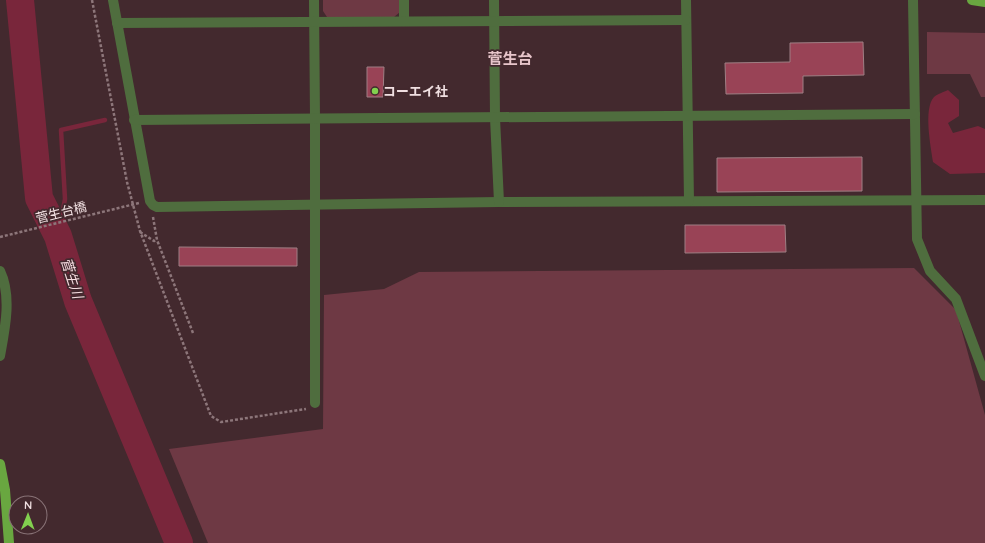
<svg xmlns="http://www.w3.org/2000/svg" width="985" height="543" viewBox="0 0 985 543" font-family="Quicksand,'Noto Sans JP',sans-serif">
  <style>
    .green { fill: #6e3944 }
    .water { fill: #79263b }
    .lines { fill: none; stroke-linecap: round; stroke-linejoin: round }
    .stream { stroke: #79263b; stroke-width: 4.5 }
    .river { stroke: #79263b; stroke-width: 28 }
    .building { fill: #994356; stroke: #9f7f84 }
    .path { stroke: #8d767a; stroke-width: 2.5; stroke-dasharray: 3 2; stroke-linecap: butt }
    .minor { stroke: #4f6d3e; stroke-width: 10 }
    .major { stroke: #69a740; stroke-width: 10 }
    .poi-dot { fill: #82d04f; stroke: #43292e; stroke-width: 1.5 }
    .labels { text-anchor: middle; stroke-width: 3.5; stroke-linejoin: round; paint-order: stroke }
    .poi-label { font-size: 13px; font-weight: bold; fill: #f0dfe1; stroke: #43292e; text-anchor: start }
    .street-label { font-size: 13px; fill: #f0dfe1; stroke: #43292e }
    .water-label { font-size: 14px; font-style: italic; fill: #f6dce0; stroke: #43292e }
    .quarter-label { font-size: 15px; font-weight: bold; fill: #e7c5ca; stroke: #43292e }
  </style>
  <rect width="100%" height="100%" fill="#43292e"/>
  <!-- green -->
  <g class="green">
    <path d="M 323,0 L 399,0 L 400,12 L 394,17 L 327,17 L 323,11 Z"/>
    <path d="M 927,32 L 985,33 L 985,97 L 981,97 L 970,74 L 927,74 Z"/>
    <path d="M 914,268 L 956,310 L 985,415 L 985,543 L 208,543 L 169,449 L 323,429 L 324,295 L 384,289 L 419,272 Z"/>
  </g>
  <!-- water -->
  <path class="water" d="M 948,90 L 959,100 L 959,116 L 948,123 L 953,133 L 978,126 L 985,129 L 985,173 L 950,174 L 933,162 C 931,147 923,109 934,97 C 937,94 944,92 948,90 Z"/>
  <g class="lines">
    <!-- stream -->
    <path class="stream" d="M 58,236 L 65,199 L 61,130 L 105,120"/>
    <!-- river -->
    <path class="river" d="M 20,0 L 39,198 L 58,236 L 78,301 L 179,543"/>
  </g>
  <!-- building -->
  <g class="building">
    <path d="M 863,42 L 864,75 L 803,76 L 803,93 L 726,94 L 725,63 L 790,62 L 790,43 Z"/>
    <path d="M 367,67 L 384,67 L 383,97 L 367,97 Z"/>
    <path d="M 862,157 L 862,191 L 717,192 L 717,158 Z"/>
    <path d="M 685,225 L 785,225 L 786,252 L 685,253 Z"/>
    <path d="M 179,247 L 297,248 L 297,266 L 179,266 Z"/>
  </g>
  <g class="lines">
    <!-- path -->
    <g class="path">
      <path d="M 92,0 L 127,182 L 140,231 L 211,416 L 221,422 L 306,409"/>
      <path d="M 153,217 L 157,240 L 193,333"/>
      <path d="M 140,232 L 154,241 L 157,240"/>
      <path d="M 0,237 L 139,203"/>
    </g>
    <!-- minor -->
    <g class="minor">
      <path d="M 113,0 L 150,201 L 153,205 L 157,207 L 499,202 L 985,200"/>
      <path d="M 314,0 L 315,118 L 315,403"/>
      <path d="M 404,0 L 404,21"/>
      <path d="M 494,0 L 495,118 L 499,202"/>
      <path d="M 686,0 L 689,201"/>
      <path d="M 913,0 L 917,239 L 930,271 L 956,299 L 985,376"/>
      <path d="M 117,23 L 686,20"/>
      <path d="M 134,120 L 915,114"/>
      <path d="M 0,271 C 12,296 5,329 0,356"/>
    </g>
    <!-- major -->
    <g class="major">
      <path d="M 972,0 L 985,2"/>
      <path d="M 0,464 L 5,490 L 9,543"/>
    </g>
  </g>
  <!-- markers -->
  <circle class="poi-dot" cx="375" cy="91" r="4"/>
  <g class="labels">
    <!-- poi labels -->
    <g class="poi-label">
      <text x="383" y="96">コーエイ社</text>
    </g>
    <!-- street labels -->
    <g class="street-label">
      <text transform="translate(61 212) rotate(-14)" y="5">菅生台橋</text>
    </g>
    <!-- water labels -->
    <g class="water-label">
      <text transform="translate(72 278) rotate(72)" y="5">菅生川</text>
    </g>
    <!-- quarter labels -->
    <g class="quarter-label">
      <text x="510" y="64">菅生台</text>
    </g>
  </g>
  <!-- north arrow -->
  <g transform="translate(28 515) rotate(1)"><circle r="19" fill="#43292e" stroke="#887276"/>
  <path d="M0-3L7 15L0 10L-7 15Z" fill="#82d04f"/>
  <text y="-6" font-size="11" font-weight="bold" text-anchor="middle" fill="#f0dfe1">N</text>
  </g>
</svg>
